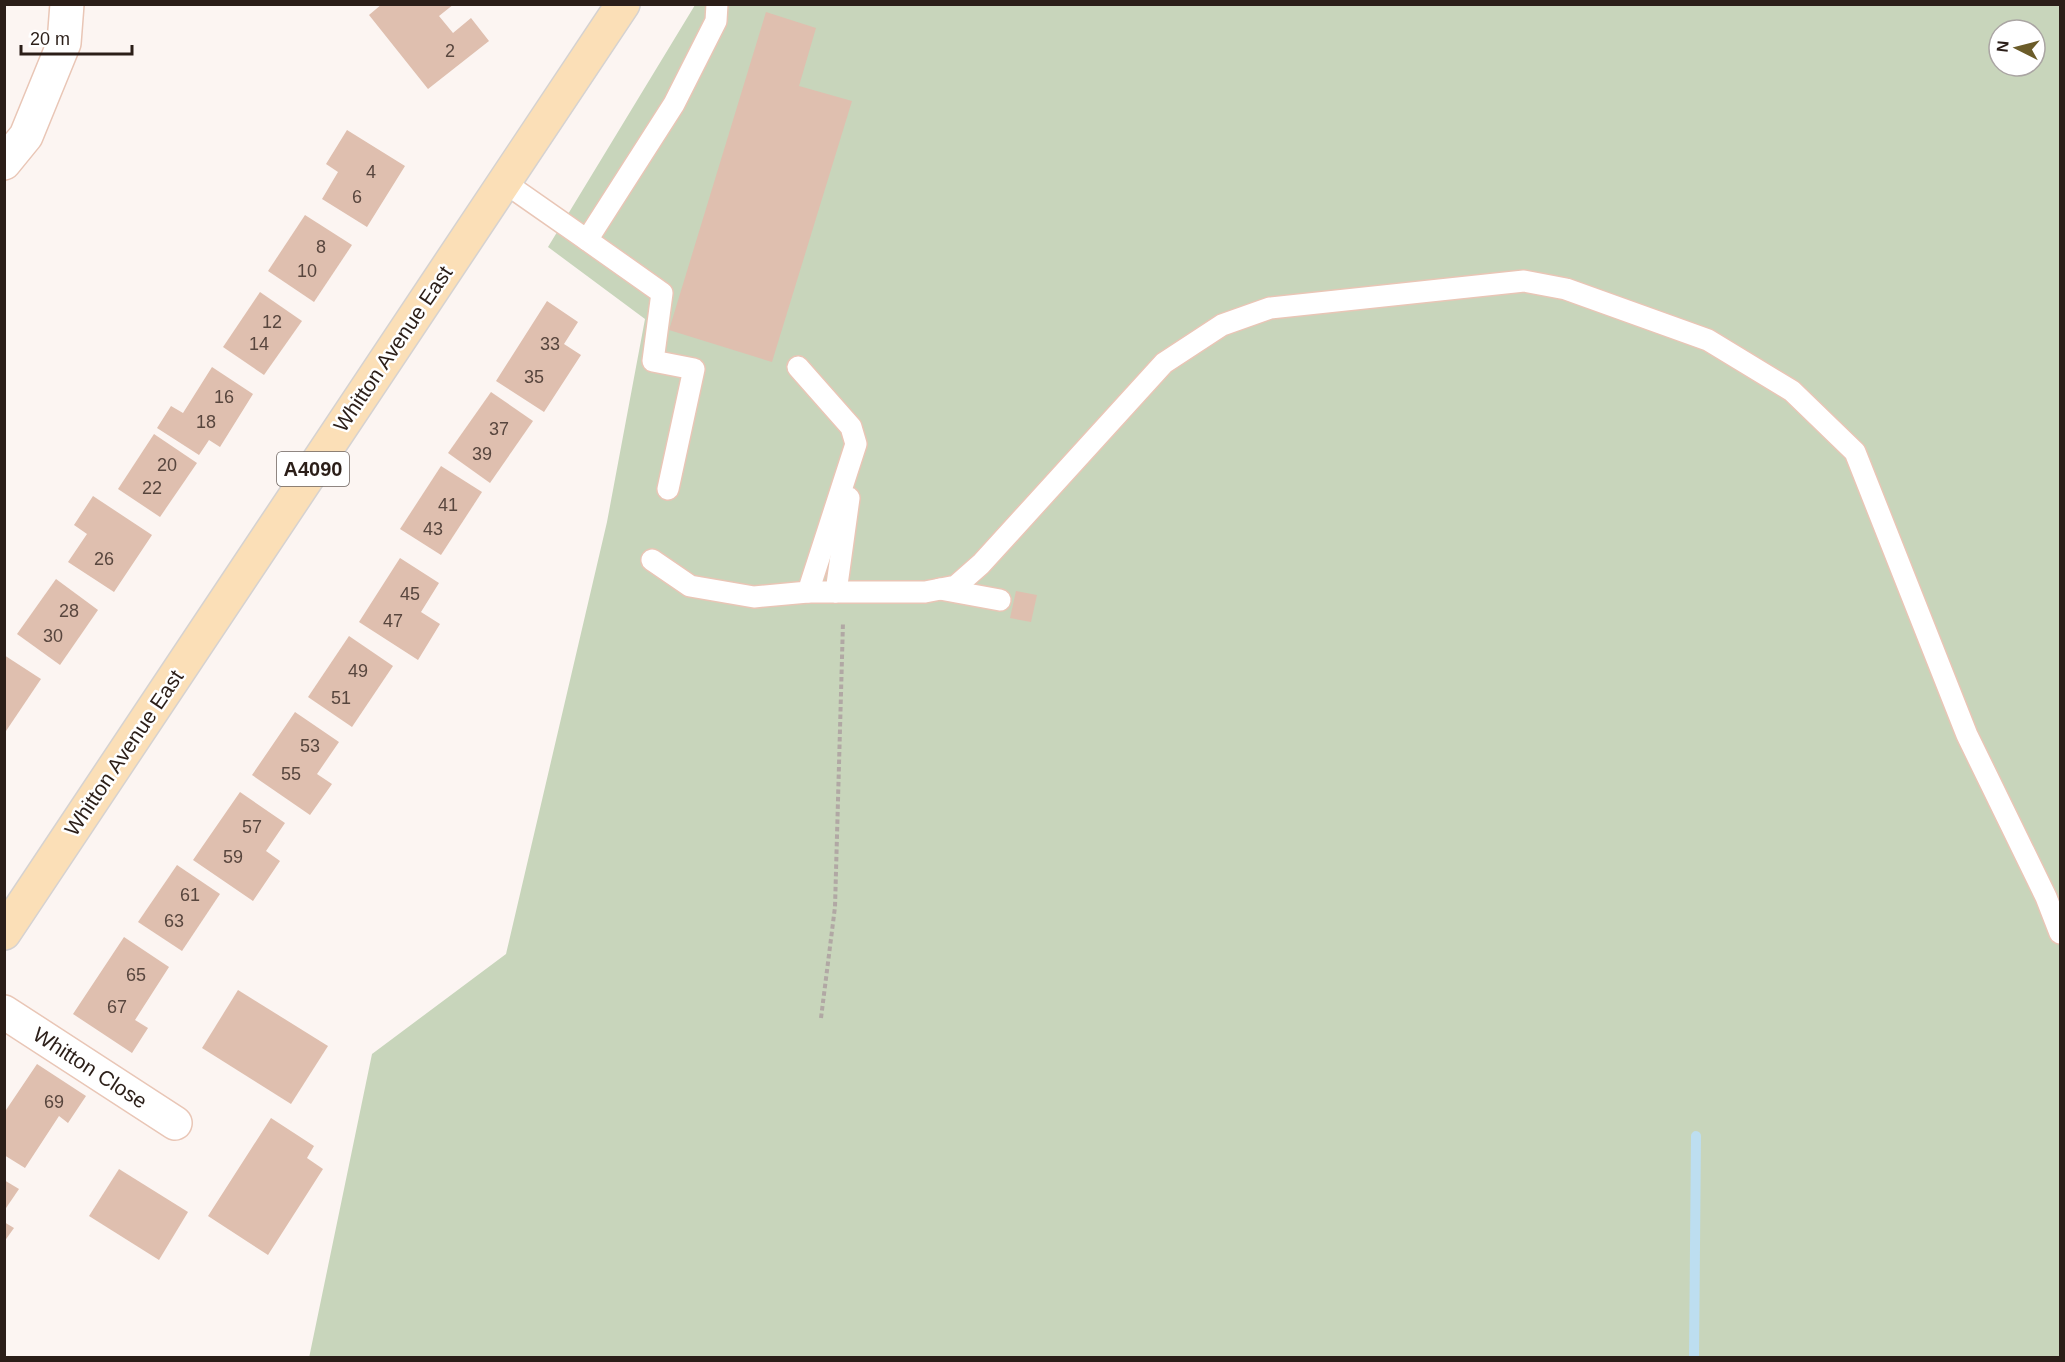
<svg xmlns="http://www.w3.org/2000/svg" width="2065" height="1362" viewBox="0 0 2065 1362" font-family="Helvetica,sans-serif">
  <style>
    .green { fill: #c8d5bb; fill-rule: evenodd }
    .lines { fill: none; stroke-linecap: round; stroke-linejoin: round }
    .stream { stroke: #bddef0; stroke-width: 10 }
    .building { fill: #dfbfaf }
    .service-casing { stroke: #e9c6b6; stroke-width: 24 }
    .minor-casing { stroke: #e9c6b6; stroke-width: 36 }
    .primary-casing { stroke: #d5d2d1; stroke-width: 36 }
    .path { stroke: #b1a8a4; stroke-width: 4; stroke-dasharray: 4.5 3; stroke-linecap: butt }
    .service { stroke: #fff; stroke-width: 21 }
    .minor { stroke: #fff; stroke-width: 33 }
    .primary { stroke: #fbdfb7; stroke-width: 33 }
    .labels { text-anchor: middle; stroke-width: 5; stroke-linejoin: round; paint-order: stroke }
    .number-label { font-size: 18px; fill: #58463e }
    .shield { fill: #fff; stroke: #6b625d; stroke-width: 1.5 }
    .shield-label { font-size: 20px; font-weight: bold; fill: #2b1e18 }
    .street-label { font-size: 21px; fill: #2b1e18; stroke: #fff }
  </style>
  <rect width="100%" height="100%" fill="#fcf5f2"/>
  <!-- green -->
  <path class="green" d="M 695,5 L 2060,5 L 2060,1357 L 309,1358 L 372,1054 L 506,954 L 607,522 L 645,319 L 548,247 ZM 1999,30 L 2035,30 L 2035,66 L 1999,66 Z"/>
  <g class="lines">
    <!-- stream -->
    <path class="stream" d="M 1694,1358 L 1696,1136"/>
  </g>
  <!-- building -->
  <g class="building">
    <path d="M 382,4 L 454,4 L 439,16 L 453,33 L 471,18 L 489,41 L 428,89 L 369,15 Z"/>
    <path d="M 766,12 L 816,28 L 799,86 L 852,101 L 772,362 L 669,330 Z"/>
    <path d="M 347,130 L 405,166 L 367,227 L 322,199 L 338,172 L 326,164 Z"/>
    <path d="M 305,215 L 352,245 L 314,302 L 268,271 Z"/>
    <path d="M 260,292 L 302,321 L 264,375 L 223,347 Z"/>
    <path d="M 547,301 L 578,322 L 564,344 L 581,355 L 544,412 L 496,381 Z"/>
    <path d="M 212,367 L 253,394 L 220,447 L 209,440 L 199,455 L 157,428 L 171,406 L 183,413 Z"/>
    <path d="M 491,392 L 533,421 L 490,483 L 448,453 Z"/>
    <path d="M 154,434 L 197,463 L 160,517 L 118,489 Z"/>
    <path d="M 441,466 L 482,492 L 441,555 L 400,529 Z"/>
    <path d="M 93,496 L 152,535 L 114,592 L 68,562 L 87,534 L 74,525 Z"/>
    <path d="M 400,558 L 439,583 L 421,612 L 440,624 L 418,660 L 359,622 Z"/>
    <path d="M 56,579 L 98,610 L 60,665 L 17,634 Z"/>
    <path d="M 1016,591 L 1037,595 L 1031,622 L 1010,618 Z"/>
    <path d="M 349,636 L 393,666 L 352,727 L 308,697 Z"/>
    <path d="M 4,655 L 41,679 L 4,734 Z"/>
    <path d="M 295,712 L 339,742 L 317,774 L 332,784 L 310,815 L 252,775 Z"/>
    <path d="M 240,792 L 285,823 L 266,851 L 280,861 L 253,901 L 193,860 Z"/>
    <path d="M 177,865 L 220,894 L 182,951 L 138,922 Z"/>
    <path d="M 124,937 L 169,967 L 135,1020 L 148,1028 L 132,1053 L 73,1014 Z"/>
    <path d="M 238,990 L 328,1046 L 291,1104 L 202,1048 Z"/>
    <path d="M 37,1064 L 86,1096 L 68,1123 L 59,1116 L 25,1168 L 4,1155 L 4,1113 Z"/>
    <path d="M 271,1118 L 314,1146 L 307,1158 L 323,1169 L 268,1255 L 208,1216 Z"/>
    <path d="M 119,1169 L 188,1212 L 159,1260 L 89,1216 Z"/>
    <path d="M 4,1180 L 19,1189 L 4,1211 Z"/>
    <path d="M 4,1222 L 14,1228 L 4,1242 Z"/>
  </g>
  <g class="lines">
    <defs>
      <g id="service">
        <path d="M 504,182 L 587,240 L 674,104 L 716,21 L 717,4"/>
        <path d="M 587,240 L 662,293 L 653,361 L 694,369 L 668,489"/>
        <path d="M 652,560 L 690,586 L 754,597 L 808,592 L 856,444 L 851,427 L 798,367"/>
        <path d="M 940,589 L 1000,600"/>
        <path d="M 808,592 L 925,592 L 956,586 L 981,564 L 1164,363 L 1222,325 L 1270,308 L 1524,281 L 1566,289 L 1708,340 L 1792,391 L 1855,452 L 1967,735 L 2046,897 L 2060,933"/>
        <path d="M 836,592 L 849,498"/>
      </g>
      <g id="minor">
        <path d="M 4,163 L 26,136 L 64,43 L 67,4"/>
        <path d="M 4,1012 L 175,1123"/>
      </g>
      <path id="primary" d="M 4,933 L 623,4"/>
    </defs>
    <!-- service casing -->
    <use href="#service" class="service-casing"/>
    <!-- minor casing -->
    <use href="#minor" class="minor-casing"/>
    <!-- primary casing -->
    <use href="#primary" class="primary-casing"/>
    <!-- path -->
    <path class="path" d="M 821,1018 L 835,907 L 843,622"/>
    <!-- service -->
    <use href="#service" class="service"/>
    <!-- minor -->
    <use href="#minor" class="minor"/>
    <!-- primary -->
    <use href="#primary" class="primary"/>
  </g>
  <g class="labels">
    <!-- number labels -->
    <g class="number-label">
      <text x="450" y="57">2</text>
      <text x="371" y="178">4</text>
      <text x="357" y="203">6</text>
      <text x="321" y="253">8</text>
      <text x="307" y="277">10</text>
      <text x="272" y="328">12</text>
      <text x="259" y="350">14</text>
      <text x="550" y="350">33</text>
      <text x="534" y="383">35</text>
      <text x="224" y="403">16</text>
      <text x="206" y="428">18</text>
      <text x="499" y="435">37</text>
      <text x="482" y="460">39</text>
      <text x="167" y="471">20</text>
      <text x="152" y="494">22</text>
      <text x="448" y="511">41</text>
      <text x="433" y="535">43</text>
      <text x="104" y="565">26</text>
      <text x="410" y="600">45</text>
      <text x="69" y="617">28</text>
      <text x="393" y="627">47</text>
      <text x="53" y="642">30</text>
      <text x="358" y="677">49</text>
      <text x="341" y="704">51</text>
      <text x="310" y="752">53</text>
      <text x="291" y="780">55</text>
      <text x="252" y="833">57</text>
      <text x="233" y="863">59</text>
      <text x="190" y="901">61</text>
      <text x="174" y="927">63</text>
      <text x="136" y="981">65</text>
      <text x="117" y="1013">67</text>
      <text x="54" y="1108">69</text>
    </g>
    <!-- shield labels -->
    <rect class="shield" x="277" y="452" width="72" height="34" rx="4.5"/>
    <g class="shield-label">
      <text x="313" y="476">A4090</text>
    </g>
    <!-- street labels -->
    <g class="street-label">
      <text transform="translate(393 349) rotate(-56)" y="7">Whitton Avenue East</text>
      <text transform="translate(124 753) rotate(-56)" y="7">Whitton Avenue East</text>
      <text transform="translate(90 1068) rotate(33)" y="7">Whitton Close</text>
    </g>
  </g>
  <!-- border -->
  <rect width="2065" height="1362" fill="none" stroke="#2b1e18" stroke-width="12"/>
  <!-- north arrow -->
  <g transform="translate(2017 48) rotate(276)"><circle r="28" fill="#ffffff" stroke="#aaa5a3" stroke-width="1.5"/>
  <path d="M0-4.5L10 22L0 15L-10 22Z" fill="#6b5c29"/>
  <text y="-9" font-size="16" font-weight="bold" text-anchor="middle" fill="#2b1e18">N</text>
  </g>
  <!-- scale -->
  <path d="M21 45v9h111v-9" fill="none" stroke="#2b1e18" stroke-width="3"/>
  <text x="30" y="45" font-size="18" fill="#2b1e18" stroke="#ffffff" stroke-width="4.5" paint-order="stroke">20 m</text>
</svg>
